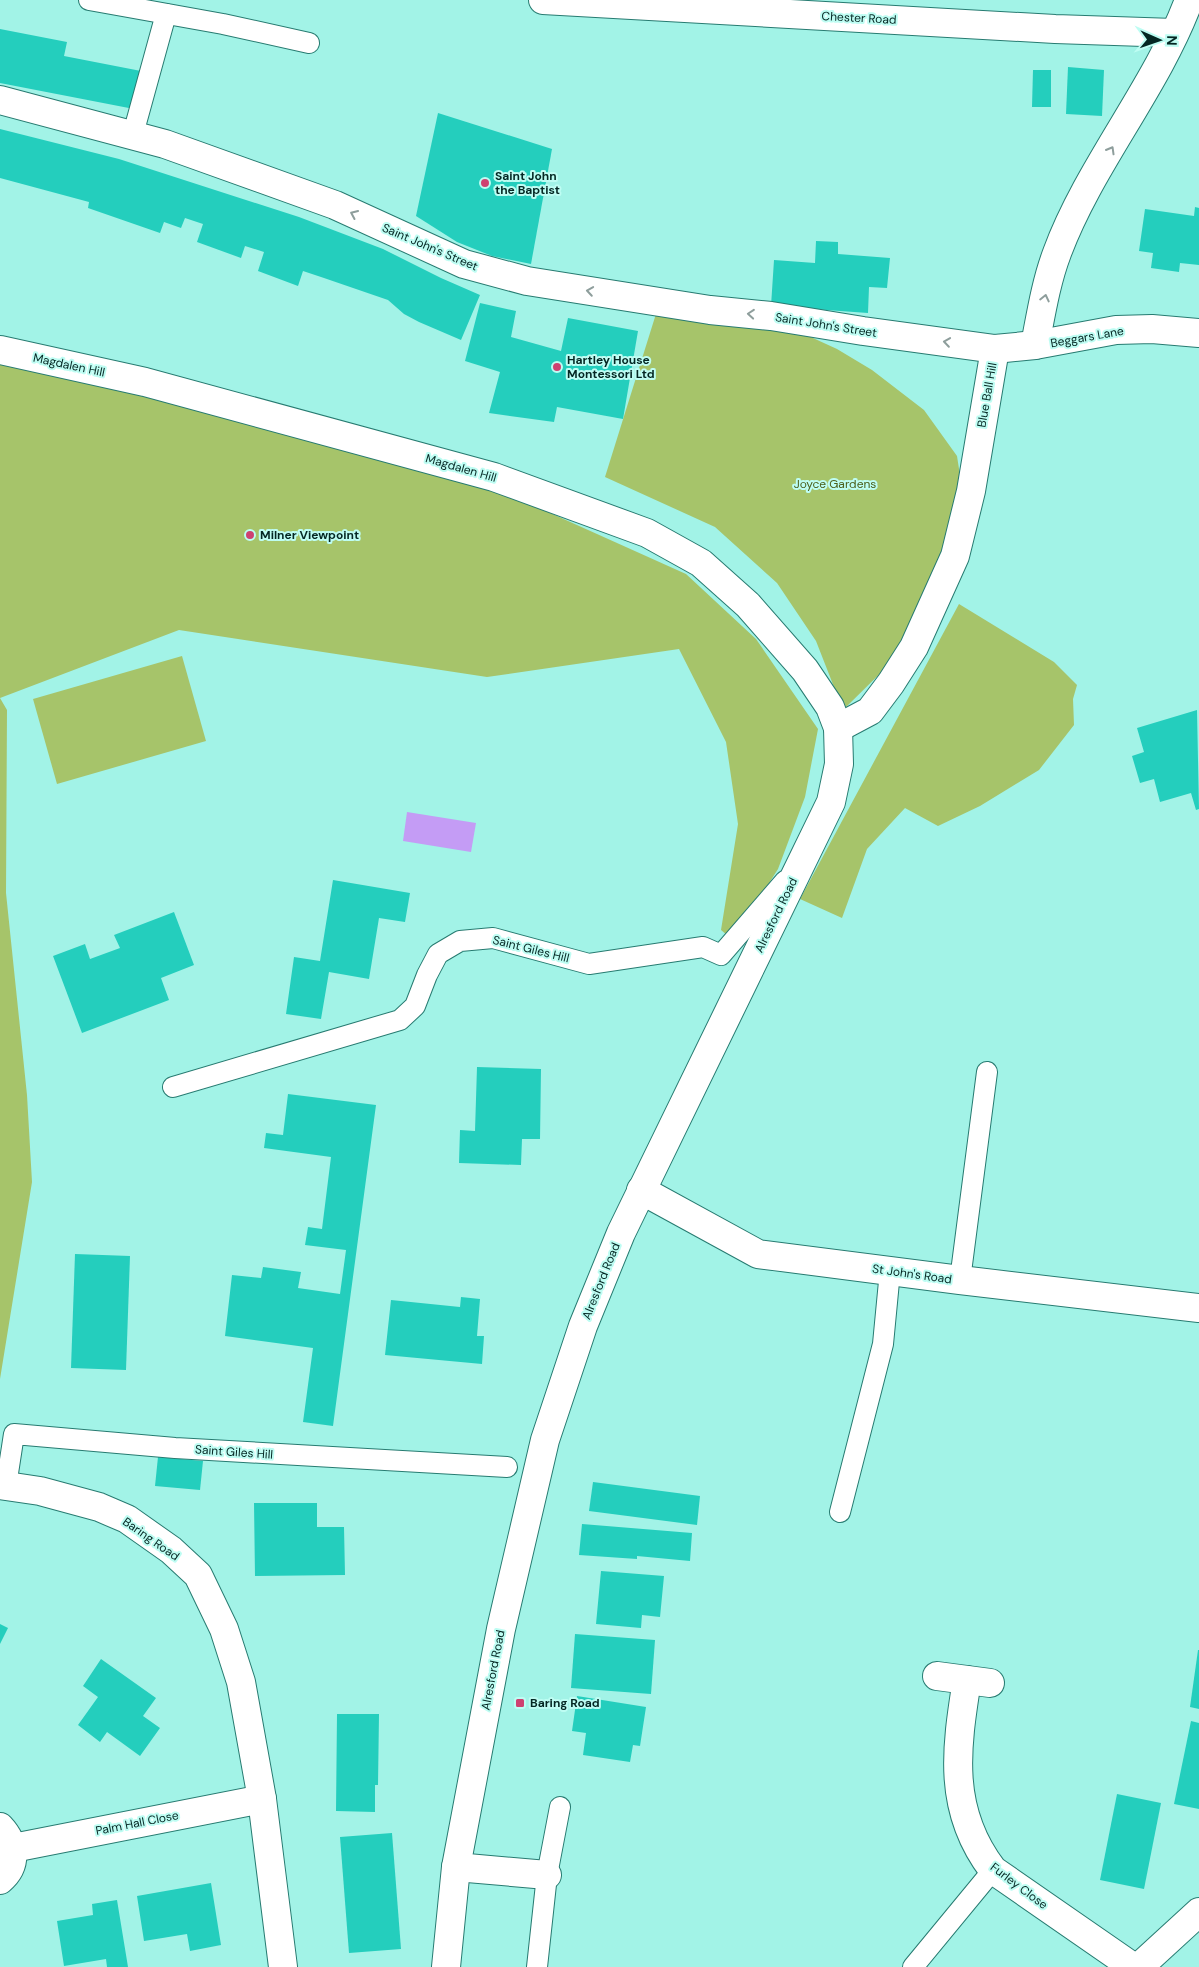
<svg xmlns="http://www.w3.org/2000/svg" width="1199" height="1967" viewBox="0 0 1199 1967" font-family="'DM Sans',sans-serif">
  <style>
    .green { fill: #a6c46a }
    .water { fill: #c49cf5 }
    .building { fill: #24cebd }
    .lines { fill: none; stroke-linecap: round; stroke-linejoin: round }
    .lane-casing { stroke: #277b71; stroke-width: 22 }
    .street-casing { stroke: #277b71; stroke-width: 30 }
    .secondary-casing { stroke: #277b71; stroke-width: 30 }
    .lane { stroke: #fff; stroke-width: 20 }
    .street { stroke: #fff; stroke-width: 28 }
    .secondary { stroke: #fff; stroke-width: 28 }
    .oneway { stroke: #8e9e9c }
    .poi-dot { fill: #ce4171; stroke: #befdf3; stroke-width: 2 }
    .labels { text-anchor: middle; stroke-width: 4; stroke-linejoin: round; paint-order: stroke }
    .street-label { font-size: 12px; fill: #042723; stroke: #befdf3 }
    .poi-label { font-size: 12px; font-weight: bold; fill: #042723; stroke: #befdf3; text-anchor: start }
    .park-label { font-size: 12px; fill: #4a5e19; stroke: #befdf3 }
  </style>
  <rect width="100%" height="100%" fill="#a2f3e7"/>
  <!-- green -->
  <g class="green">
    <path d="M 660,301 L 802,333 L 837,349 L 872,370 L 924,410 L 957,456 L 964,501 L 908,646 L 843,710 L 816,641 L 777,583 L 715,527 L 605,477 Z"/>
    <path d="M 0,349 L 292,426 L 528,503 L 686,574 L 756,639 L 818,729 L 805,797 L 778,869 L 733,940 L 721,930 L 738,824 L 726,742 L 679,649 L 487,677 L 179,630 L 0,698 Z"/>
    <path d="M 959,604 L 1054,662 L 1077,685 L 1073,699 L 1074,725 L 1039,770 L 980,806 L 938,826 L 905,808 L 867,849 L 842,918 L 800,899 Z"/>
    <path d="M 182,656 L 206,741 L 57,784 L 33,699 Z"/>
    <path d="M 0,698 L 7,710 L 6,893 L 27,1095 L 32,1182 L 0,1379 Z"/>
  </g>
  <!-- water -->
  <path class="water" d="M 407,812 L 476,823 L 471,852 L 403,841 Z"/>
  <!-- building -->
  <g class="building">
    <path d="M 0,29 L 67,42 L 64,56 L 141,71 L 134,109 L 0,83 Z"/>
    <path d="M 1068,67 L 1104,70 L 1102,116 L 1066,114 Z"/>
    <path d="M 1033,70 L 1051,70 L 1051,107 L 1032,107 Z"/>
    <path d="M 438,113 L 552,149 L 531,264 L 492,256 L 457,242 L 416,216 Z"/>
    <path d="M 0,129 L 119,159 L 299,217 L 383,249 L 441,278 L 480,295 L 461,340 L 419,322 L 404,314 L 388,300 L 324,278 L 303,271 L 298,286 L 258,271 L 264,252 L 245,246 L 241,258 L 197,242 L 203,224 L 185,218 L 181,228 L 164,222 L 160,233 L 88,208 L 89,202 L 0,178 Z"/>
    <path d="M 1195,207 L 1199,208 L 1199,265 L 1180,263 L 1179,272 L 1151,268 L 1153,253 L 1139,251 L 1145,209 L 1194,216 Z"/>
    <path d="M 816,241 L 838,242 L 838,254 L 890,258 L 887,288 L 869,287 L 868,313 L 771,306 L 774,260 L 815,263 Z"/>
    <path d="M 480,303 L 516,311 L 511,337 L 561,351 L 568,318 L 638,331 L 623,419 L 557,407 L 554,422 L 489,413 L 500,372 L 465,361 Z"/>
    <path d="M 1197,710 L 1199,809 L 1196,810 L 1191,793 L 1160,802 L 1154,779 L 1140,783 L 1132,756 L 1144,752 L 1137,728 Z"/>
    <path d="M 333,880 L 410,893 L 405,922 L 379,918 L 369,979 L 329,972 L 321,1019 L 286,1014 L 294,957 L 320,961 Z"/>
    <path d="M 174,912 L 194,965 L 161,978 L 169,1000 L 82,1033 L 53,956 L 85,944 L 90,959 L 120,948 L 114,935 Z"/>
    <path d="M 477,1067 L 541,1069 L 540,1139 L 522,1139 L 521,1165 L 459,1163 L 460,1130 L 475,1131 Z"/>
    <path d="M 288,1094 L 376,1105 L 333,1426 L 303,1422 L 313,1348 L 225,1336 L 232,1275 L 261,1278 L 263,1267 L 301,1272 L 298,1288 L 340,1294 L 346,1250 L 305,1245 L 308,1227 L 322,1229 L 331,1157 L 264,1148 L 266,1133 L 283,1135 Z"/>
    <path d="M 75,1254 L 130,1256 L 126,1370 L 71,1368 Z"/>
    <path d="M 461,1297 L 480,1299 L 477,1336 L 484,1336 L 482,1364 L 385,1355 L 391,1300 L 460,1307 Z"/>
    <path d="M 158,1457 L 203,1461 L 200,1490 L 155,1486 Z"/>
    <path d="M 593,1482 L 700,1496 L 697,1525 L 589,1511 Z"/>
    <path d="M 254,1503 L 317,1503 L 317,1527 L 344,1527 L 345,1575 L 255,1576 Z"/>
    <path d="M 582,1524 L 692,1533 L 690,1561 L 637,1556 L 637,1559 L 579,1555 Z"/>
    <path d="M 601,1571 L 664,1576 L 660,1617 L 642,1615 L 641,1628 L 596,1624 Z"/>
    <path d="M 0,1624 L 8,1628 L 0,1644 Z"/>
    <path d="M 575,1634 L 655,1640 L 651,1694 L 571,1688 Z"/>
    <path d="M 1198,1650 L 1199,1650 L 1199,1709 L 1190,1707 Z"/>
    <path d="M 101,1659 L 156,1698 L 143,1716 L 160,1728 L 140,1756 L 107,1732 L 100,1742 L 78,1725 L 98,1697 L 83,1686 Z"/>
    <path d="M 577,1696 L 646,1707 L 640,1746 L 633,1745 L 630,1762 L 583,1755 L 586,1733 L 572,1731 Z"/>
    <path d="M 337,1714 L 379,1714 L 378,1785 L 375,1785 L 375,1812 L 336,1811 Z"/>
    <path d="M 1191,1721 L 1199,1723 L 1199,1809 L 1174,1804 Z"/>
    <path d="M 1117,1794 L 1161,1803 L 1144,1889 L 1100,1880 Z"/>
    <path d="M 392,1833 L 401,1949 L 349,1953 L 340,1837 Z"/>
    <path d="M 211,1883 L 221,1945 L 190,1951 L 187,1934 L 144,1941 L 137,1896 Z"/>
    <path d="M 117,1900 L 128,1967 L 107,1967 L 106,1959 L 64,1966 L 57,1921 L 93,1915 L 92,1904 Z"/>
  </g>
  <g class="lines">
    <defs>
      <g id="lane">
        <path d="M 89,0 L 223,24 L 309,43"/>
        <path d="M 133,134 L 166,14"/>
        <path d="M 173,1087 L 400,1020 L 415,1006 L 427,975 L 438,954 L 460,941 L 493,938 L 589,964 L 703,947 L 721,955 L 785,881"/>
        <path d="M 960,1280 L 987,1072"/>
        <path d="M 6,1486 L 14,1434 L 175,1448 L 507,1467"/>
        <path d="M 840,1512 L 883,1344 L 890,1271"/>
        <path d="M 537,1967 L 547,1875 L 560,1807"/>
        <path d="M 913,1967 L 993,1870"/>
      </g>
      <g id="street">
        <path d="M 543,0 L 1055,29 L 1174,33"/>
        <path d="M 0,100 L 165,144 L 335,205 L 464,264 L 527,281 L 710,310 L 771,316 L 863,331 L 995,349 L 1035,345 L 1116,330 L 1152,329 L 1199,333"/>
        <path d="M 1035,345 C 1041,314 1046,282 1057,253 C 1089,166 1157,87 1189,0"/>
        <path d="M 838,728 L 870,711 L 891,683 L 914,647 L 955,556 L 971,491 L 995,349"/>
        <path d="M 641,1190 L 758,1254 L 960,1280 L 1199,1308"/>
        <path d="M 0,1485 L 40,1491 L 99,1507 L 127,1519 L 171,1550 L 198,1575 L 224,1629 L 241,1682 L 262,1799 L 283,1967"/>
        <path d="M 937,1676 L 990,1683"/>
        <path d="M 967,1680 C 956,1749 947,1810 993,1870 L 1133,1967"/>
        <path d="M 0,1827 C 15,1843 18,1865 0,1880"/>
        <path d="M 13,1848 L 262,1799"/>
        <path d="M 456,1867 L 547,1875"/>
        <path d="M 1139,1967 L 1199,1912"/>
      </g>
      <path id="secondary" d="M 0,350 L 145,382 L 494,477 L 647,533 L 701,563 L 748,605 L 805,670 L 830,707 L 838,728 L 839,764 L 831,802 L 621,1233 L 583,1326 L 545,1440 L 501,1629 L 456,1867 L 446,1967"/>
    </defs>
    <!-- lane casing -->
    <use href="#lane" class="lane-casing"/>
    <!-- street casing -->
    <use href="#street" class="street-casing"/>
    <!-- secondary casing -->
    <use href="#secondary" class="secondary-casing"/>
    <!-- lane -->
    <use href="#lane" class="lane"/>
    <!-- street -->
    <use href="#street" class="street"/>
    <!-- secondary -->
    <use href="#secondary" class="secondary"/>
  </g>
  <!-- one-way arrows -->
  <defs><path id="oneway-chevron" d="M-2-3.5L2.5 0L-2 3.5" fill="none" stroke-width="1.6" stroke-linecap="round" stroke-linejoin="round" transform="scale(1.25)"/></defs>
  <g class="oneway">
    <use href="#oneway-chevron" transform="translate(1111 150) rotate(-60)"/>
    <use href="#oneway-chevron" transform="translate(354 214) rotate(-156)"/>
    <use href="#oneway-chevron" transform="translate(590 291) rotate(-171)"/>
    <use href="#oneway-chevron" transform="translate(1045 298) rotate(-77)"/>
    <use href="#oneway-chevron" transform="translate(751 314) rotate(-175)"/>
    <use href="#oneway-chevron" transform="translate(947 342) rotate(-172)"/>
  </g>
  <!-- markers -->
  <g class="poi-dot">
    <circle cx="485" cy="183" r="5"/>
    <circle cx="557" cy="367" r="5"/>
    <circle cx="250" cy="535" r="5"/>
    <rect x="515" y="1698" width="10" height="10" rx="2.5"/>
  </g>
  <g class="labels">
    <!-- street labels -->
    <g class="street-label">
      <text transform="translate(859 18) rotate(3)" y="4">Chester Road</text>
      <text transform="translate(430 247) rotate(23)" y="4">Saint John's Street</text>
      <text transform="translate(826 325) rotate(9)" y="4">Saint John's Street</text>
      <text transform="translate(1087 337) rotate(-10)" y="4">Beggars Lane</text>
      <text transform="translate(69 365) rotate(12)" y="4">Magdalen Hill</text>
      <text transform="translate(987 395) rotate(-80)" y="4">Blue Ball Hill</text>
      <text transform="translate(461 468) rotate(16)" y="4">Magdalen Hill</text>
      <text transform="translate(776 915) rotate(-64)" y="4">Alresford Road</text>
      <text transform="translate(531 949) rotate(14)" y="4">Saint Giles Hill</text>
      <text transform="translate(912 1274) rotate(8)" y="4">St John's Road</text>
      <text transform="translate(601 1281) rotate(-68)" y="4">Alresford Road</text>
      <text transform="translate(234 1452) rotate(4)" y="4">Saint Giles Hill</text>
      <text transform="translate(151 1539) rotate(35)" y="4">Baring Road</text>
      <text transform="translate(493 1670) rotate(-79)" y="4">Alresford Road</text>
      <text transform="translate(137 1823) rotate(-11)" y="4">Palm Hall Close</text>
      <text transform="translate(1019 1886) rotate(37)" y="4">Furley Close</text>
    </g>
    <!-- poi labels -->
    <g class="poi-label">
      <text x="495" y="180">Saint John<tspan x="495" dy="14">the Baptist</tspan></text>
      <text x="567" y="364">Hartley House<tspan x="567" dy="14">Montessori Ltd</tspan></text>
      <text x="260" y="539">Milner Viewpoint</text>
      <text x="530" y="1707">Baring Road</text>
    </g>
    <!-- park labels -->
    <g class="park-label">
      <text x="835" y="488">Joyce Gardens</text>
    </g>
  </g>
  <!-- north arrow -->
  <g transform="translate(1159 40) rotate(92)" stroke="#befdf3" stroke-width="4" paint-order="stroke">
  <path d="M0-4L9 19L0 12L-9 19Z" fill="#042723"/>
  <text y="-8" font-size="14" font-weight="bold" text-anchor="middle" fill="#042723">N</text>
  </g>
</svg>
